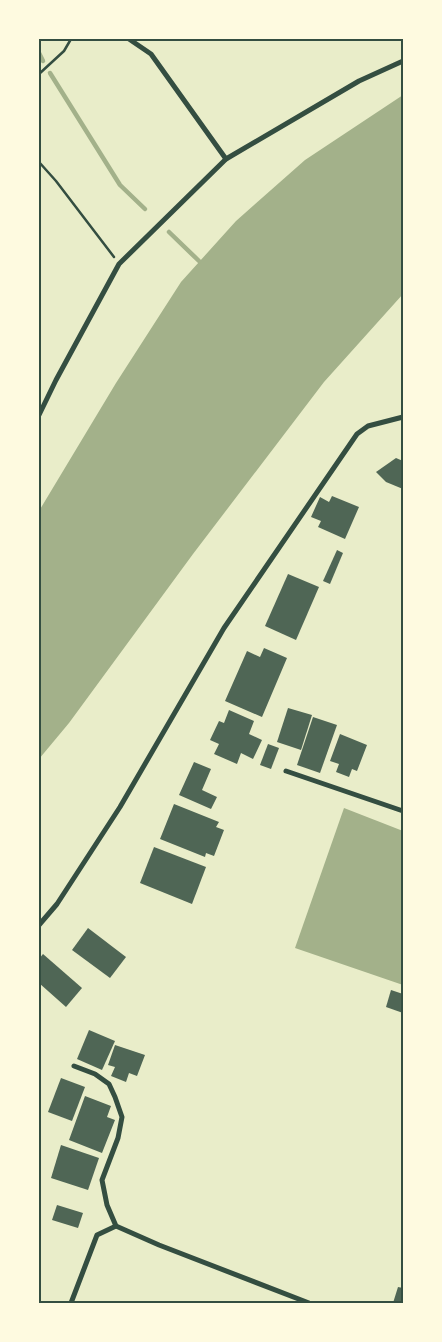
<svg xmlns="http://www.w3.org/2000/svg" width="442" height="1342" viewBox="0 0 442 1342" font-family="Quicksand,sans-serif">
  <style>
    .water { fill: #a3b18a }
    .lines { fill: none; stroke-linecap: round; stroke-linejoin: round }
    .stream { stroke: #a3b18a; stroke-width: 4.5 }
    .building { fill: #4f6655 }
    .path { stroke: #344e41; stroke-width: 2.5 }
    .minor { stroke: #344e41; stroke-width: 5 }
    .neatline { fill: none; stroke: #344e41; stroke-width: 2 }
  </style>
  <rect width="100%" height="100%" fill="#e9edc9"/>
  <!-- water -->
  <g class="water">
    <path d="M 403,95 L 403,294 L 324,382 L 193,554 L 69,723 L 39,759 L 39,511 L 116,383 L 181,282 L 236,221 L 305,160 Z"/>
    <path d="M 344,808 L 403,831 L 403,985 L 295,948 Z"/>
  </g>
  <g class="lines">
    <!-- stream -->
    <g class="stream">
      <path d="M 39,53 L 43,61"/>
      <path d="M 50,73 L 120,185 L 145,209"/>
      <path d="M 169,232 L 199,261"/>
    </g>
  </g>
  <!-- building -->
  <g class="building">
    <path d="M 396,458 L 403,461 L 403,489 L 386,482 L 376,472 Z"/>
    <path d="M 332,496 L 359,507 L 345,539 L 318,527 L 321,521 L 311,517 L 320,497 L 329,502 Z"/>
    <path d="M 337,550 L 343,553 L 330,584 L 323,581 Z"/>
    <path d="M 288,574 L 319,587 L 296,640 L 265,626 Z"/>
    <path d="M 264,648 L 287,658 L 262,717 L 225,701 L 247,651 L 260,657 Z"/>
    <path d="M 288,708 L 312,715 L 301,750 L 277,742 Z"/>
    <path d="M 229,710 L 254,721 L 249,734 L 262,740 L 253,759 L 241,753 L 237,764 L 214,754 L 219,744 L 210,740 L 219,721 L 224,723 Z"/>
    <path d="M 313,717 L 337,725 L 320,773 L 297,765 Z"/>
    <path d="M 340,734 L 367,745 L 357,771 L 352,769 L 349,777 L 336,772 L 339,764 L 330,761 Z"/>
    <path d="M 268,744 L 279,748 L 271,769 L 260,765 Z"/>
    <path d="M 194,762 L 211,769 L 202,790 L 217,797 L 211,809 L 179,795 Z"/>
    <path d="M 174,804 L 219,822 L 216,827 L 224,830 L 214,856 L 206,853 L 205,857 L 160,839 Z"/>
    <path d="M 154,847 L 206,867 L 192,904 L 140,883 Z"/>
    <path d="M 88,928 L 126,957 L 110,978 L 72,950 Z"/>
    <path d="M 43,954 L 82,988 L 66,1007 L 39,983 L 39,959 Z"/>
    <path d="M 391,990 L 403,994 L 403,1013 L 386,1007 Z"/>
    <path d="M 89,1030 L 115,1041 L 102,1070 L 77,1059 Z"/>
    <path d="M 115,1045 L 145,1055 L 137,1076 L 129,1073 L 126,1082 L 111,1076 L 115,1067 L 108,1065 Z"/>
    <path d="M 61,1078 L 85,1087 L 72,1121 L 48,1112 Z"/>
    <path d="M 85,1096 L 111,1106 L 107,1117 L 115,1120 L 102,1153 L 69,1140 Z"/>
    <path d="M 61,1145 L 99,1158 L 88,1190 L 51,1178 Z"/>
    <path d="M 57,1205 L 83,1213 L 78,1228 L 52,1220 Z"/>
    <path d="M 398,1287 L 403,1288 L 403,1303 L 393,1303 Z"/>
  </g>
  <g class="lines">
    <!-- path -->
    <g class="path">
      <path d="M 39,74 L 64,51 L 71,39"/>
      <path d="M 39,162 L 56,181 L 114,257"/>
    </g>
    <!-- minor -->
    <g class="minor">
      <path d="M 129,39 L 151,54 L 226,159"/>
      <path d="M 39,415 L 56,380 L 119,264 L 226,159 L 359,81 L 403,61"/>
      <path d="M 286,771 L 403,811"/>
      <path d="M 39,925 L 57,904 L 120,807 L 224,628 L 357,434 L 368,426 L 403,417"/>
      <path d="M 74,1066 L 95,1074 L 109,1084 L 115,1097 L 122,1117 L 118,1138 L 102,1180 L 107,1205 L 116,1226 L 159,1245 L 309,1303"/>
      <path d="M 71,1303 L 97,1235 L 116,1226"/>
    </g>
  </g>
  <!-- border -->
  <rect width="442" height="1342" fill="none" stroke="#fefae0" stroke-width="80"/>
  <rect x="40" y="40" width="362" height="1262" class="neatline"/>
</svg>
